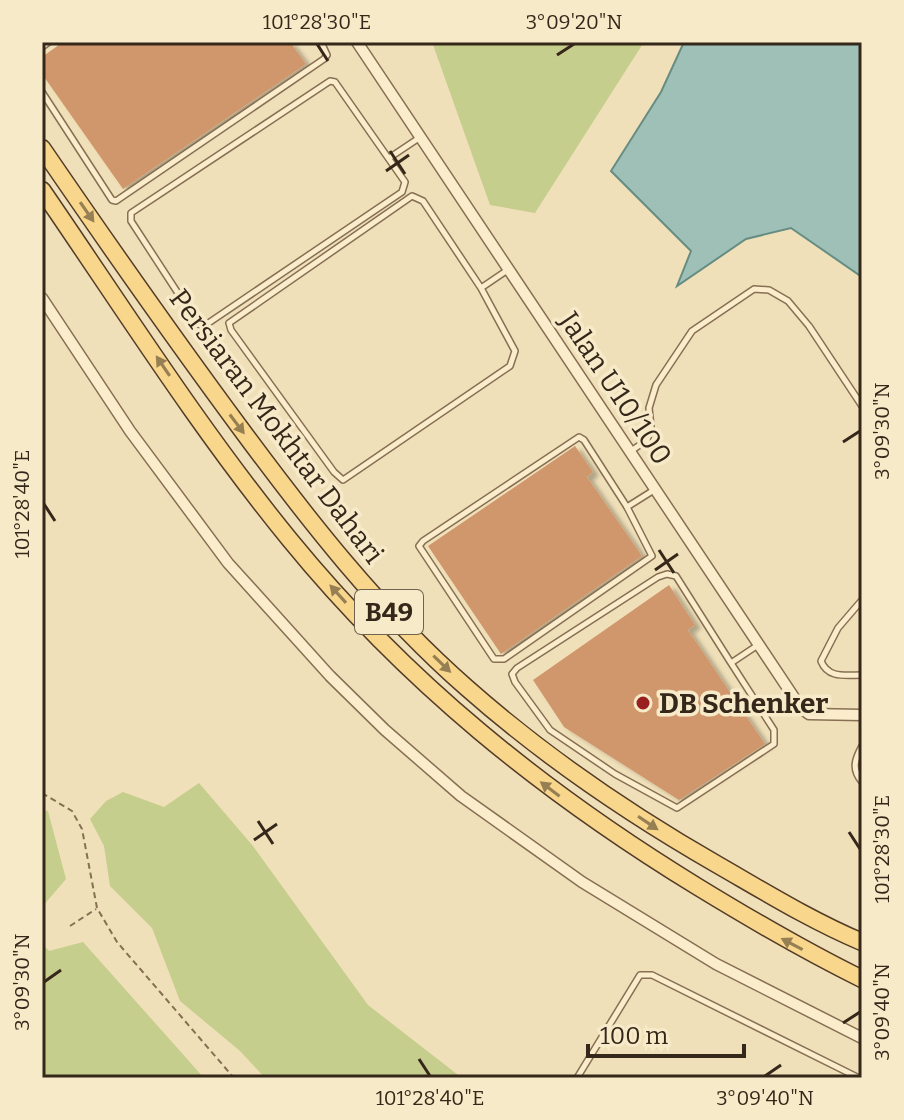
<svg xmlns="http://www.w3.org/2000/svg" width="904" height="1120" viewBox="0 0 904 1120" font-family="Bitter,serif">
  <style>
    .green { fill: #c6ce8d }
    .water { fill: #9ec0b6; stroke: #668d84; stroke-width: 2 }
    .building { fill: #d1976c; filter: url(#shadow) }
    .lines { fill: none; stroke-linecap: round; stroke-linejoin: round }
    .service-casing { stroke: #876f53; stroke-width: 8 }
    .minor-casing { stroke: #876f53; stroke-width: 13 }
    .primary-casing { stroke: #543d28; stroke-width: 19 }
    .path { stroke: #876f53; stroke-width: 2; stroke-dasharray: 6 4; stroke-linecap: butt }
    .service { stroke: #fbedcc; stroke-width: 5 }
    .minor { stroke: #fbedcc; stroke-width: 10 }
    .primary { stroke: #f8d78c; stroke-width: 16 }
    .oneway { fill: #967f52 }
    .ticks { fill: none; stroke: #352719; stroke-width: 3 }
    .poi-dot { fill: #9a1f1f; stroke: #f7eac9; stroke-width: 3 }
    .labels { text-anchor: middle; stroke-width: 7; stroke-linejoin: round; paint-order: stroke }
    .shield { fill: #f7eac9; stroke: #6f624e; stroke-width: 2 }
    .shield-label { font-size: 26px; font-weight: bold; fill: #352719 }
    .street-label { font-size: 28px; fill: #352719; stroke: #f7eac9 }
    .poi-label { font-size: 28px; font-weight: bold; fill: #352719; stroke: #f7eac9; text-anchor: start }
    .neatline { fill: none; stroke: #352719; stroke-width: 3 }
    .ticks-label { font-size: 20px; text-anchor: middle; fill: #352719 }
  </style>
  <defs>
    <filter id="shadow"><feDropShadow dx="6" dy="3.5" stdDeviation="2" flood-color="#0004"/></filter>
  </defs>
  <rect width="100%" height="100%" fill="#f0e0b9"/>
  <!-- green -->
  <g class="green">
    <path d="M 432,42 L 644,42 L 535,213 L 490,205 Z"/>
    <path d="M 199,783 L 253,846 L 368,1005 L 462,1078 L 265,1078 L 240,1051 L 180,1001 L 152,928 L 110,886 L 104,846 L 90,819 L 106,801 L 123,792 L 164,807 Z"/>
    <path d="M 42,810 L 48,811 L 66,879 L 42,907 Z"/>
    <path d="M 83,942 L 204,1078 L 42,1078 L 42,943 L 49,951 Z"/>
  </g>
  <!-- water -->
  <path class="water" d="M 684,42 L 862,42 L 862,277 L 791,228 L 746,239 L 677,286 L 691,251 L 611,171 L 661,92 Z"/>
  <!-- building -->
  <g class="building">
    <path d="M 63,42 L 290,42 L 306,64 L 123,189 L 42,74 L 42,57 Z"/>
    <path d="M 575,446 L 593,472 L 587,477 L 642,556 L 501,654 L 428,546 Z"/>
    <path d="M 669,585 L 695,625 L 688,630 L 765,744 L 679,800 L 564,727 L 533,680 Z"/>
  </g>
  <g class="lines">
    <defs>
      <g id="service">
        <path d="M 42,47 L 49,42"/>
        <path d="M 330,81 L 335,82 L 405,182 L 402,192 L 207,324 L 203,326 L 198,324 L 131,221 L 131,213 Z"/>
        <path d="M 42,92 L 112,200 L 116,201 L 324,59 L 327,55 L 321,42"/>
        <path d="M 389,158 L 419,138"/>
        <path d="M 481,288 L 423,201 L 412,196 L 229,323 L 231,330 L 334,472 L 343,480 L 510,366 L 515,351 L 481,288 L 509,269"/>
        <path d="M 579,437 L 584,440 L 627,507 L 652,556 L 504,659 L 494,659 L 419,546 L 423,541 Z"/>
        <path d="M 631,451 L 647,440 L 651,427 L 649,408 L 656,385 L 692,331 L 754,289 L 769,290 L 788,301 L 809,326 L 862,406"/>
        <path d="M 627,507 L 654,490"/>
        <path d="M 862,600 L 838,628 L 821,661 C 828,679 846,675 862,675"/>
        <path d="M 731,663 L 676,576 L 667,574 L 658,577 L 517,668 L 512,674 L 515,682 L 550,730 L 615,774 L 677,808 L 774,744 L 774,730 L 731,663 L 758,645"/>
        <path d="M 862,746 C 855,759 851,769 862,782"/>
        <path d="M 577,1078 L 640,975 L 652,975 L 859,1078"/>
      </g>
      <g id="minor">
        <path d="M 357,42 L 801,708 L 809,714 L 862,715"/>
        <path d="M 42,298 L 130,431 L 228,563 L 330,676 L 385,730 L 461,796 L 582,882 L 716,964 L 862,1038"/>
      </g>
      <g id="primary">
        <path d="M 42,148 C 107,243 173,337 241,429 C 309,521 380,612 467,688 C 544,756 629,814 718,865 C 765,892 812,921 862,942"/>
        <path d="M 42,190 C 123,308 200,430 290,540 C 406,682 543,792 698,887 C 752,920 805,951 862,979"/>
      </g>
    </defs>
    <!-- service casing -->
    <use href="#service" class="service-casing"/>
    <!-- minor casing -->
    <use href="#minor" class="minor-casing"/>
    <!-- primary casing -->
    <use href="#primary" class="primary-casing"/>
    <!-- path -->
    <g class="path">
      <path d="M 42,793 L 72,811 L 82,829 L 97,908 L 117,942 L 234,1078"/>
      <path d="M 70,926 L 96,909"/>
    </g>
    <!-- service -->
    <use href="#service" class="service"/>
    <!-- minor -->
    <use href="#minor" class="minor"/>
    <!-- primary -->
    <use href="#primary" class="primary"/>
  </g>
  <!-- one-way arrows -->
  <defs><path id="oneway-solid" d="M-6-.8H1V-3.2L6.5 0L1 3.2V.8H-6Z" transform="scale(2)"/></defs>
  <g class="oneway">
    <use href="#oneway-solid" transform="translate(87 212) rotate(55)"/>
    <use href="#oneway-solid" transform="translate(163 366) rotate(-124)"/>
    <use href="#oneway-solid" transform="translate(237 424) rotate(53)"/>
    <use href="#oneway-solid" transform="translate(338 594) rotate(-132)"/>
    <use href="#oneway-solid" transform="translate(442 664) rotate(44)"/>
    <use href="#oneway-solid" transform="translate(550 789) rotate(-143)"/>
    <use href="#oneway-solid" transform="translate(648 823) rotate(34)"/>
    <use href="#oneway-solid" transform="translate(792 944) rotate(-152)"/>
  </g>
  <!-- ticks -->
  <path class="ticks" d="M 317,44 L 328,61M 557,55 L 574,44M 390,151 L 405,174M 386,171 L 409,155M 843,442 L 860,431M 44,504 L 55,521M 659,550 L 674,573M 655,570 L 678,554M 258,821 L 273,844M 849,832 L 860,849M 254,840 L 277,824M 44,982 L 61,970M 843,1023 L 860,1012M 419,1059 L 430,1076M 765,1076 L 781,1065"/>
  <!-- markers -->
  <circle class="poi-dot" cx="643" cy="703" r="8"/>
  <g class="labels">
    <!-- shield labels -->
    <rect class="shield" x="355" y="590" width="68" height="44" rx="6"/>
    <g class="shield-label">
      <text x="389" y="621">B49</text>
    </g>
    <!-- street labels -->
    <g class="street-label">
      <text transform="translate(616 388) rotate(56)" y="10">Jalan U10/100</text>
      <text transform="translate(277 426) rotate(53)" y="10">Persiaran Mokhtar Dahari</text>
    </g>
    <!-- poi labels -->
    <g class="poi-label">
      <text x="659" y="713">DB Schenker</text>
    </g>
  </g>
  <!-- border -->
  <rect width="904" height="1120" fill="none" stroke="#f7eac9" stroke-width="88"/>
  <!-- scale -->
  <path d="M588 1044v12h156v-12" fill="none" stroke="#352719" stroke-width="4"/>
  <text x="600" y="1044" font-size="24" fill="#352719" stroke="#f7eac9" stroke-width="6" paint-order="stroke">100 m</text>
  <rect x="44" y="44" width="816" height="1032" class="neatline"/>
  <g class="ticks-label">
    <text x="317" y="29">101°28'30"E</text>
    <text x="574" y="29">3°09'20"N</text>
    <text transform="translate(882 431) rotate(-90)" y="7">3°09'30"N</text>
    <text transform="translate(22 504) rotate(-90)" y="7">101°28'40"E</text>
    <text transform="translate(882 849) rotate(-90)" y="7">101°28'30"E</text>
    <text transform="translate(22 982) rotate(-90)" y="7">3°09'30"N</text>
    <text transform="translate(882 1012) rotate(-90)" y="7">3°09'40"N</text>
    <text x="430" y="1105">101°28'40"E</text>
    <text x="765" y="1105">3°09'40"N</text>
  </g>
</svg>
